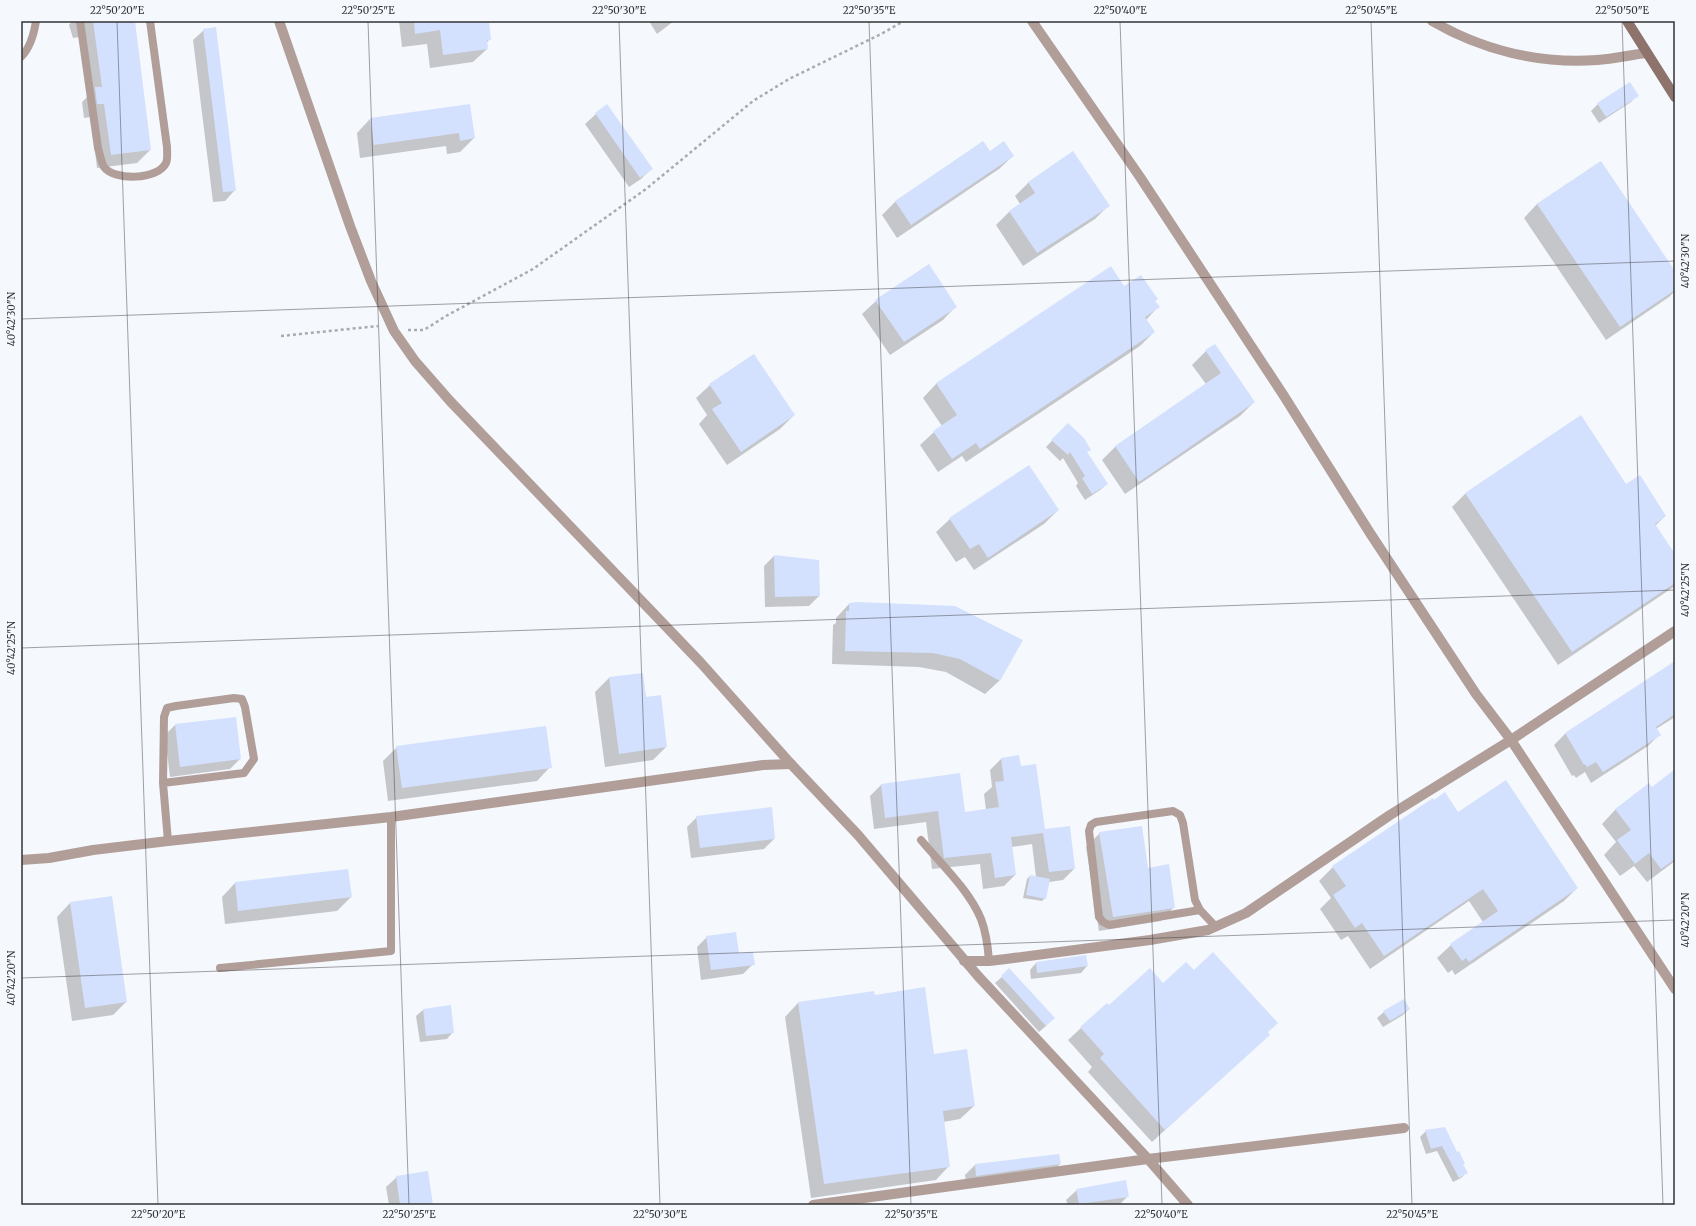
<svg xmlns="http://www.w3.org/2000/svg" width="1696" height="1226" viewBox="0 0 1696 1226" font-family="Merriweather,serif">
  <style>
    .shadow { fill: #0003 }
    .building { fill: #d4e1fe }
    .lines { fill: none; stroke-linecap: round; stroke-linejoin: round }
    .path { stroke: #a9abaf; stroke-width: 2.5; stroke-dasharray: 3 3; stroke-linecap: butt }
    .service { stroke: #b19e99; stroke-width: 8 }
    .minor { stroke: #b19e99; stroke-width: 10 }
    .secondary { stroke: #8e736c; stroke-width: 10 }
    .ticks { fill: none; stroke: #323335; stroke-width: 1; stroke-opacity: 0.45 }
    .neatline { fill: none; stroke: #323335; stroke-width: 1.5 }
    .ticks-label { font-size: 10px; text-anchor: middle; fill: #323335 }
  </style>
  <rect width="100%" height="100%" fill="#f5f8fd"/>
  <!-- shadow -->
  <g class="shadow">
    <path d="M 72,21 L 134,21 L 150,150 L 137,163 L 97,168 L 91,117 L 84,118 L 82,102 L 88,96 L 80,37 L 73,38 L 69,25 Z"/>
    <path d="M 399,21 L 488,21 L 490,39 L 486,43 L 487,49 L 473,62 L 430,68 L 427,44 L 402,47 Z"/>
    <path d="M 649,21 L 674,21 L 657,34 Z"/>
    <path d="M 204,30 L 235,190 L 225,201 L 213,202 L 193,40 Z"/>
    <path d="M 1637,95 L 1631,102 L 1599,123 L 1591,111 L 1598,104 Z"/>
    <path d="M 469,105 L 474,138 L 460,152 L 447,154 L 446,146 L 360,158 L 357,133 L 370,119 Z"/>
    <path d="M 596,114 L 651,169 L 641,179 L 629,187 L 585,124 Z"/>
    <path d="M 983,142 L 990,152 L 1013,156 L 999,169 L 897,238 L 882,215 L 895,202 Z"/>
    <path d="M 1073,153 L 1108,206 L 1095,219 L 1023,266 L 996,225 L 1010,211 L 1020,204 L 1015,196 L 1028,183 Z"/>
    <path d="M 1600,162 L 1675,273 L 1675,291 L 1669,297 L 1606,340 L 1524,218 L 1537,204 Z"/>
    <path d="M 1111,268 L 1124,287 L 1154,301 L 1158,307 L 1146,320 L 1154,332 L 1140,346 L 966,462 L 962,456 L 938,472 L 920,445 L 934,432 L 942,426 L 923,398 L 936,384 Z"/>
    <path d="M 876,301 L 956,306 L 943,320 L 890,355 L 862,314 Z"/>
    <path d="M 1206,351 L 1254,402 L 1240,416 L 1125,494 L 1102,460 L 1115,447 L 1206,384 L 1192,365 Z"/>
    <path d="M 753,355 L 794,415 L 780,429 L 727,465 L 699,424 L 707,415 L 696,398 L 710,385 Z"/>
    <path d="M 1581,416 L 1626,485 L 1665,516 L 1655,526 L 1675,555 L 1675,586 L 1558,665 L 1452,507 L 1465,494 Z"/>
    <path d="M 1068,424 L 1090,449 L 1086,453 L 1107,484 L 1100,490 L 1085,500 L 1076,486 L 1078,483 L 1063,458 L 1060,461 L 1046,447 Z"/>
    <path d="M 1058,510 L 1044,524 L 974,570 L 965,557 L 956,562 L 936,532 L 950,519 Z"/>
    <path d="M 774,556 L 819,596 L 809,606 L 765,607 L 764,566 Z"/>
    <path d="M 849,604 L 1021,641 L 999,681 L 985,694 L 946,672 L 919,667 L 832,664 L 833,625 L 836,623 L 836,618 Z"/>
    <path d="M 1675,662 L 1675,717 L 1656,729 L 1659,735 L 1648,746 L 1591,783 L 1585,772 L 1576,778 L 1574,775 L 1572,776 L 1554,745 L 1566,733 Z"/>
    <path d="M 642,674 L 646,698 L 666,747 L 653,760 L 605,767 L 595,692 L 609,678 Z"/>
    <path d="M 175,725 L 240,759 L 230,769 L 170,777 L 165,735 Z"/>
    <path d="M 397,747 L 550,767 L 537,781 L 388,801 L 383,761 Z"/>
    <path d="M 1018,756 L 1020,767 L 1044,830 L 1074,869 L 1063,880 L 1049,882 L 1045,898 L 1042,901 L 1023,898 L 1027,879 L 1030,876 L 1036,877 L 1032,844 L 1012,847 L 1015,875 L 1004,886 L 983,889 L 980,864 L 932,869 L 926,822 L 874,829 L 870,796 L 881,785 L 964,813 L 986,810 L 984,794 L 992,787 L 990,770 L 1001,759 Z"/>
    <path d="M 1675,770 L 1675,861 L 1647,882 L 1634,866 L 1620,876 L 1604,855 L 1616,842 L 1602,824 L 1615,810 L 1649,784 L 1652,788 Z"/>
    <path d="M 1458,813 L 1577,888 L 1564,901 L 1455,975 L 1452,970 L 1448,973 L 1437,958 L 1451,945 L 1483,922 L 1469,901 L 1370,969 L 1348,936 L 1341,940 L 1320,909 L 1331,898 L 1319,881 L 1333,867 Z"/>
    <path d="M 697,817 L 774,839 L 764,849 L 691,858 L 687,827 Z"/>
    <path d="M 1100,833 L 1174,907 L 1161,921 L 1099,931 L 1086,847 Z"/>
    <path d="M 235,883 L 351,897 L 337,911 L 225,924 L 222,897 Z"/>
    <path d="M 70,903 L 126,1002 L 113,1015 L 72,1021 L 57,917 Z"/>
    <path d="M 707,937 L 738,954 L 753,964 L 743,974 L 701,980 L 697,947 Z"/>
    <path d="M 1036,963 L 1087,966 L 1081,973 L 1031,979 L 1030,970 Z"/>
    <path d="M 1193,971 L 1269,1035 L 1152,1142 L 1088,1072 L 1092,1067 L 1068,1040 L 1107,1004 L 1109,1007 Z"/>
    <path d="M 1002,977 L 1047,1025 L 1039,1032 L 995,983 Z"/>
    <path d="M 874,996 L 934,1055 L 974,1106 L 960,1119 L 943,1122 L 949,1166 L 936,1180 L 811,1198 L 785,1017 L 798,1003 Z"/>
    <path d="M 450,1006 L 453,1032 L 447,1039 L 420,1042 L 416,1016 L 423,1010 Z"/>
    <path d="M 1409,1009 L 1403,1015 L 1383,1027 L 1377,1018 L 1384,1012 Z"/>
    <path d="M 1426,1131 L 1457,1153 L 1464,1163 L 1462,1165 L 1466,1173 L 1461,1178 L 1453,1182 L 1437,1151 L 1426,1154 L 1420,1137 Z"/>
    <path d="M 1059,1155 L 1060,1164 L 1050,1174 L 966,1185 L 965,1175 L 975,1165 Z"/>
    <path d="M 397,1177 L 432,1205 L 389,1205 L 386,1187 Z"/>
    <path d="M 1077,1190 L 1128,1196 L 1119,1205 L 1068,1205 L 1066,1200 Z"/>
  </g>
  <!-- building -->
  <g class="building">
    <path d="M 93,21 L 135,21 L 151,150 L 111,155 L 104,104 L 97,104 L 95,87 L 102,87 Z"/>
    <path d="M 414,21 L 489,21 L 491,40 L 487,40 L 488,49 L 443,55 L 440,30 L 415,34 Z"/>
    <path d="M 216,27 L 236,191 L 223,192 L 203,29 Z"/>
    <path d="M 1630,82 L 1639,96 L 1606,117 L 1597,103 Z"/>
    <path d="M 470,104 L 475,138 L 460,141 L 459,133 L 374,145 L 370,118 Z"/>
    <path d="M 607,104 L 653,169 L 640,178 L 595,113 Z"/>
    <path d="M 983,141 L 990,151 L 1004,141 L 1014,156 L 911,225 L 895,201 Z"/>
    <path d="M 1073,151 L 1110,206 L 1037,253 L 1009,211 L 1035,193 L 1028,182 Z"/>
    <path d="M 1601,161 L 1675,271 L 1675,290 L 1620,327 L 1537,204 Z"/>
    <path d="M 929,264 L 957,307 L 904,342 L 875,300 Z"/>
    <path d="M 1111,266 L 1124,286 L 1141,275 L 1158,299 L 1155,301 L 1160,307 L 1145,317 L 1155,332 L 980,449 L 976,443 L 952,459 L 933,431 L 957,415 L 936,383 Z"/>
    <path d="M 1215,344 L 1255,402 L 1139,482 L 1115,446 L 1221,373 L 1205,350 Z"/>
    <path d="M 754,354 L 795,415 L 741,452 L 712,409 L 722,403 L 709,384 Z"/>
    <path d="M 1581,415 L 1626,484 L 1640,475 L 1666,516 L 1655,524 L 1675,554 L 1675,583 L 1572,652 L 1465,493 Z"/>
    <path d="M 1068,423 L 1084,438 L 1091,450 L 1087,452 L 1108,484 L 1092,494 L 1082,478 L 1085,476 L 1070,452 L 1068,455 L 1051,440 Z"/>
    <path d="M 1029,465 L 1059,510 L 988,558 L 979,544 L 970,549 L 949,518 Z"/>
    <path d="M 774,555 L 819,560 L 820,596 L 775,597 Z"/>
    <path d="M 857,602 L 955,606 L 1023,640 L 1000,681 L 960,659 L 933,653 L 845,651 L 846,611 L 849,611 L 849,603 Z"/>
    <path d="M 1675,661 L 1675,714 L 1656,727 L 1661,735 L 1603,772 L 1596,762 L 1587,767 L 1585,764 L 1584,765 L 1565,733 Z"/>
    <path d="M 643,673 L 646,697 L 661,695 L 667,747 L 619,754 L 609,677 Z"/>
    <path d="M 236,717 L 241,759 L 180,767 L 175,724 Z"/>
    <path d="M 546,726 L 552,768 L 402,788 L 396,746 Z"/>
    <path d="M 1019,755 L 1021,766 L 1036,764 L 1045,829 L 1070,826 L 1075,869 L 1049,872 L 1043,833 L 1011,837 L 1016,875 L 995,878 L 991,853 L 944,858 L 938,811 L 885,818 L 881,784 L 960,773 L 965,812 L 999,807 L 995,782 L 1004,781 L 1001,758 Z"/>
    <path d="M 1675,769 L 1675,859 L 1661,869 L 1649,853 L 1635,864 L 1617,840 L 1631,830 L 1615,809 L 1649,783 L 1652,787 Z"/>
    <path d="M 1506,780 L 1578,888 L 1469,962 L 1466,958 L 1462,961 L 1450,944 L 1498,911 L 1483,889 L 1384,956 L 1362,923 L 1355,928 L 1333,895 L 1346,886 L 1332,866 L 1433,798 L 1434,800 L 1445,792 L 1458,812 Z"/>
    <path d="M 772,807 L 775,839 L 700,848 L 696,816 Z"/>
    <path d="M 1142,826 L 1148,868 L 1169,864 L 1175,908 L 1113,917 L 1099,832 Z"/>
    <path d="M 348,869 L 352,897 L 238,911 L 235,882 Z"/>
    <path d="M 1030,875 L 1050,879 L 1046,899 L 1026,895 Z"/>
    <path d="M 112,896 L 127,1002 L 85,1008 L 70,902 Z"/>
    <path d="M 736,932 L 739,953 L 753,952 L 755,965 L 711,970 L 706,936 Z"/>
    <path d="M 1213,952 L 1278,1023 L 1268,1032 L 1270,1035 L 1165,1130 L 1100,1058 L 1104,1054 L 1080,1027 L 1107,1003 L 1109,1005 L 1150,968 L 1163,983 L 1186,962 L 1194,970 Z"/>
    <path d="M 1086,955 L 1088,966 L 1037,973 L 1036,962 Z"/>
    <path d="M 1009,968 L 1055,1018 L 1046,1026 L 1001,976 Z"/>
    <path d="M 925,987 L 934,1054 L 967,1049 L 975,1106 L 943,1111 L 950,1167 L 824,1184 L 798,1002 L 874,991 L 875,995 Z"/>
    <path d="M 1404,999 L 1410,1009 L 1390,1021 L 1383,1011 Z"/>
    <path d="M 451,1005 L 454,1033 L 426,1036 L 423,1009 Z"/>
    <path d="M 1445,1127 L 1457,1152 L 1459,1151 L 1465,1164 L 1463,1164 L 1468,1173 L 1459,1178 L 1442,1146 L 1431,1149 L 1425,1130 Z"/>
    <path d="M 1059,1154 L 1061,1164 L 976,1176 L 975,1164 Z"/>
    <path d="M 428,1171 L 433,1205 L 400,1205 L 396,1176 Z"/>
    <path d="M 1126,1180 L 1129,1197 L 1079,1204 L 1076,1189 Z"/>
  </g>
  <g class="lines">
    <!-- path -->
    <g class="path">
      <path d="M 408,330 L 424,330 L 446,316 L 533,269 L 646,189 L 753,101 L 789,79 L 881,34 L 904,21"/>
      <path d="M 281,336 L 378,326"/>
    </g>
    <!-- service -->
    <g class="service">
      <path d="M 80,21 L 98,148 C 100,154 101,162 104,167 C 114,181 158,180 166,163 C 168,159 167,152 167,147 L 150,21"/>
      <path d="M 21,57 C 30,48 34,34 36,21"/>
      <path d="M 163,783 L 244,773 L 254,759 L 245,707 L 242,699 L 234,698 L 176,706 L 167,708 L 164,717 L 163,783 L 168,841"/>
      <path d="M 921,840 C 941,864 969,890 981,919 C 986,932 988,947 989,961"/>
      <path d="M 1200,910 L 1109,925 L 1103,922 L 1099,917 L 1089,831 L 1091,825 L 1096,822 L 1173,811 L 1180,815 L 1183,823 L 1195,900 L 1200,910 L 1216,927"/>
      <path d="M 220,968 L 391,951 L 391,817"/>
    </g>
    <!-- minor -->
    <g class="minor">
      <path d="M 279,21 L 350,226 L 371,281 L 394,331 L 415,361 L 450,401 L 701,663 L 791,764 L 858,835 L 978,976 L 1148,1159 L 1188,1205"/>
      <path d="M 1032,21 L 1140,177 L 1284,396 L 1370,533 L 1476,694 L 1511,740 L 1675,989"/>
      <path d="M 1432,21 C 1482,50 1539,64 1597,60 C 1613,59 1630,55 1646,53"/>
      <path d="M 21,860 L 49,858 L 93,850 L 168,841 L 391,817 L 763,765 L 791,764"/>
      <path d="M 964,961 L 989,961 L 1006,959 L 1150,940 L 1208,930 L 1246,913 L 1390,815 L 1511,740 L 1675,631"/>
      <path d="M 813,1205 L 1148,1159 L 1404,1128"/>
    </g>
    <!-- secondary -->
    <path class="secondary" d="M 1627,21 L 1675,97"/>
  </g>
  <!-- ticks -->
  <path class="ticks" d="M 117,21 L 158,1205M 368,21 L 409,1205M 619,21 L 660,1205M 869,21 L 911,1205M 1120,21 L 1162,1205M 1371,21 L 1412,1205M 1622,21 L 1663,1205M 21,319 L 1675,261M 21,648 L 1675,590M 21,978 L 1675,920"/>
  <!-- border -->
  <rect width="1696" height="1226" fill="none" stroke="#f5f8fd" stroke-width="44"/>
  <rect x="22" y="22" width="1652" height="1182" class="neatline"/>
  <g class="ticks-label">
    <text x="117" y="14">22°50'20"E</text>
    <text x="368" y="14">22°50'25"E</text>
    <text x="619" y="14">22°50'30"E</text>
    <text x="869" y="14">22°50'35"E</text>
    <text x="1120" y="14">22°50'40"E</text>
    <text x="1371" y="14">22°50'45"E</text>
    <text x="1622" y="14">22°50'50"E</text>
    <text transform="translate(1685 261) rotate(-90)" y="4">40°42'30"N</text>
    <text transform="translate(11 319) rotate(-90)" y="4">40°42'30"N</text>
    <text transform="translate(1685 590) rotate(-90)" y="4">40°42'25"N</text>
    <text transform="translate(11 648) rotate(-90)" y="4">40°42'25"N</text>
    <text transform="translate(1685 920) rotate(-90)" y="4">40°42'20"N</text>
    <text transform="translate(11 978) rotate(-90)" y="4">40°42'20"N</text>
    <text x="158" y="1218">22°50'20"E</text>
    <text x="409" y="1218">22°50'25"E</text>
    <text x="660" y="1218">22°50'30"E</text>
    <text x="911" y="1218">22°50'35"E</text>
    <text x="1161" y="1218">22°50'40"E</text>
    <text x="1412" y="1218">22°50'45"E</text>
  </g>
</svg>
